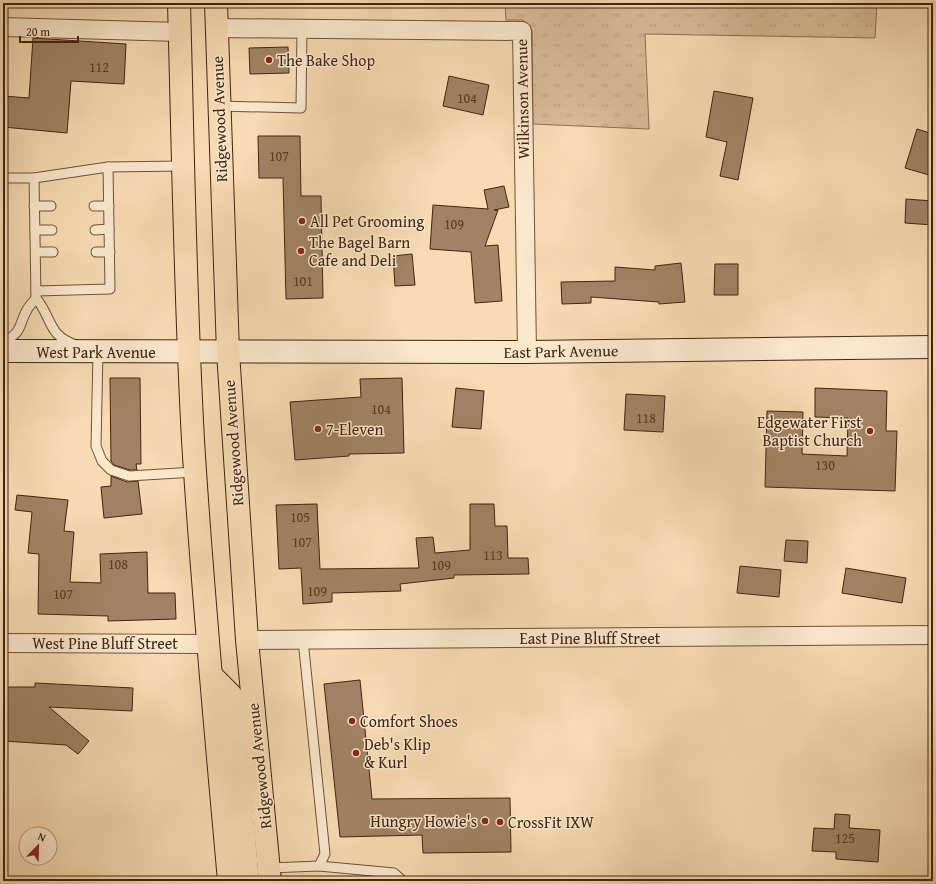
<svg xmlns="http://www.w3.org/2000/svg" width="936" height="884" viewBox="0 0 936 884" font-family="'Gentium Book Plus',serif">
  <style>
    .park { fill: url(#park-tufts); stroke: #8c7054 }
    .building { fill: #a08365; stroke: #412412 }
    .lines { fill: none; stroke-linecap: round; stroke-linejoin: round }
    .lane-casing { stroke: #6e523a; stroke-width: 11 }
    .street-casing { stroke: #6e523a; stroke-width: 20 }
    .secondary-casing { stroke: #412412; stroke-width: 24 }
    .primary-casing { stroke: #412412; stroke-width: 24 }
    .lane { stroke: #fae8cd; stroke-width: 9 }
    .street { stroke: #fae8cd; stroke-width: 18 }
    .secondary { stroke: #fae8cd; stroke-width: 22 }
    .primary { stroke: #f7dbb2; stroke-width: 22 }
    .poi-dot { fill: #8f2418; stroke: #fae8cd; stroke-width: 1.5 }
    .labels { text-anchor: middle; stroke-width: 3; stroke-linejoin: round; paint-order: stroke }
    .number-label { font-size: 14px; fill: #593c27 }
    .poi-label { font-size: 16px; fill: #412412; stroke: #fae8cd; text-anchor: start }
    .street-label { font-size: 16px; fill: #412412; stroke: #fae8cd }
  </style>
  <defs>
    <pattern id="park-tufts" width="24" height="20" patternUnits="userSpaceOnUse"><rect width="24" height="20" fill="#d8bc97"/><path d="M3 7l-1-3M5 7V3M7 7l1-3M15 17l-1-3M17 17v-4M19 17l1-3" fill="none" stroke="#bba181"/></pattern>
  </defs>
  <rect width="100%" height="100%" fill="#f7dbb2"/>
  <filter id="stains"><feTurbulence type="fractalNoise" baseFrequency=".005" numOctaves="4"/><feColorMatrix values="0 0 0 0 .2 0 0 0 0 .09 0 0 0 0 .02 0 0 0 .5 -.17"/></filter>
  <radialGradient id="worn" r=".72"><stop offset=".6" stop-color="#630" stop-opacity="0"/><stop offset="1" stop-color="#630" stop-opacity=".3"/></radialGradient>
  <!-- park -->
  <path class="park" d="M 505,3 L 877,3 L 875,38 L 645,34 L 649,129 L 533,124 L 532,30 L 523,20 L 506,20 Z"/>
  <!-- building -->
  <g class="building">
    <path d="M 33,38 L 126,44 L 124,84 L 71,81 L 67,133 L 3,127 L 3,96 L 29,98 Z"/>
    <path d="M 288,47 L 289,73 L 250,74 L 249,48 Z"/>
    <path d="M 449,76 L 489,85 L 483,115 L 443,106 Z"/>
    <path d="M 714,91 L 753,98 L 738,180 L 720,176 L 727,142 L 706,137 Z"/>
    <path d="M 917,129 L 933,134 L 933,162 L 929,175 L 905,168 Z"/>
    <path d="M 258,136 L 300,136 L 301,196 L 321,196 L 323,298 L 286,299 L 283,178 L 259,178 Z"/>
    <path d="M 504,186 L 509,207 L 494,210 L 498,210 L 485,246 L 498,245 L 502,301 L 475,303 L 471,252 L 430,249 L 433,205 L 488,209 L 484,190 Z"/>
    <path d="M 906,199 L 933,201 L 933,225 L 905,223 Z"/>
    <path d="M 412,254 L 415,285 L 395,286 L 393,256 Z"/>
    <path d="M 681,263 L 685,302 L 659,304 L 659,302 L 591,297 L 591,303 L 562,304 L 561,282 L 615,281 L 615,267 L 655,270 L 655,266 Z"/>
    <path d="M 715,264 L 738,264 L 738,295 L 714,295 Z"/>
    <path d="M 110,378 L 140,378 L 141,464 L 136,464 L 137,470 L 130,470 L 114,465 L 111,461 Z"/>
    <path d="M 402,378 L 404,453 L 349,454 L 349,456 L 295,460 L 290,402 L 361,397 L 360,379 Z"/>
    <path d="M 456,388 L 484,391 L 481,429 L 452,427 Z"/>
    <path d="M 815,388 L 887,391 L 886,431 L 897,431 L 895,491 L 765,487 L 767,411 L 803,412 L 802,454 L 847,456 L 848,418 L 815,417 Z"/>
    <path d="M 626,394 L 665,396 L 663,432 L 624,430 Z"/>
    <path d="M 111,476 L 127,482 L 138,481 L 142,514 L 104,518 L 101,487 L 111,486 Z"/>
    <path d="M 17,495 L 68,500 L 64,531 L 74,532 L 70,582 L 101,583 L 100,554 L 147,552 L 148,593 L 175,593 L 176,619 L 108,621 L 108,616 L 38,614 L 39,554 L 28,553 L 32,512 L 15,510 Z"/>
    <path d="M 317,504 L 320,569 L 419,568 L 416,538 L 433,537 L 435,553 L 470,550 L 470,504 L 494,504 L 495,526 L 507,526 L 508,558 L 528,558 L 529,574 L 454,575 L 454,578 L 400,584 L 401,591 L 332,593 L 332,602 L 303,604 L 301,568 L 279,569 L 276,505 Z"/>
    <path d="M 786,540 L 808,541 L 807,563 L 784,561 Z"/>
    <path d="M 740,566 L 781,570 L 779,597 L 737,593 Z"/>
    <path d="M 846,568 L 906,578 L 902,603 L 842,593 Z"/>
    <path d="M 360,680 L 372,799 L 510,798 L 511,852 L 423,853 L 422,835 L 340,837 L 324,684 Z"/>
    <path d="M 35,683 L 133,688 L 132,711 L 49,707 L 89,741 L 78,754 L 66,745 L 3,741 L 3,687 L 35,687 Z"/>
    <path d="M 835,814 L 850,815 L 849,828 L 880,830 L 878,862 L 836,859 L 836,852 L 812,851 L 814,828 L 834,829 Z"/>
  </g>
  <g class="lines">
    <defs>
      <g id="lane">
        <path d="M 219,106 L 301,108 L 302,29"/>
        <path d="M 3,178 L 34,178 L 108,167 L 182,166"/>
        <path d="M 34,178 L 36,298 C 53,319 47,335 76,345"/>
        <path d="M 34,206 L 51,206"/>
        <path d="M 94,206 L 109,206"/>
        <path d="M 35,230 L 52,230"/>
        <path d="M 95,230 L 109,229"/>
        <path d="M 36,252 L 53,252"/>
        <path d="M 96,252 L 110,252"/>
        <path d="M 36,291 L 110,289 L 108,167"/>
        <path d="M 3,342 C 24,332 18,324 28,308 C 30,305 34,301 36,298"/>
        <path d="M 96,351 L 98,352 L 96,446 L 102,461 L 111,470 L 129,476 L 195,472"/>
        <path d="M 319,866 L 394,873 L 403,881"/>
        <path d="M 269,868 L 319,866 L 325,854 L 303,640"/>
      </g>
      <g id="street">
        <path d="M 3,27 L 180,32"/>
        <path d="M 216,28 L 522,31 L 527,352"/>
        <path d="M 247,640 L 933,635"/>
        <path d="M 3,643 L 207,644"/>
      </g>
      <path id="secondary" d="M 3,351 L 527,352 L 933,347"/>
      <g id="primary">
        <path d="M 179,3 C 183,149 185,295 193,440 C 202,588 216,734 229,881"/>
        <path d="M 216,3 L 228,352 L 247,640 L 270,881"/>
        <path d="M 211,675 L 231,695 L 248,881"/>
      </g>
    </defs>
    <!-- lane casing -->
    <use href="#lane" class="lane-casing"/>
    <!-- street casing -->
    <use href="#street" class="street-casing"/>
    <!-- secondary casing -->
    <use href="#secondary" class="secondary-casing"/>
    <!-- primary casing -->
    <use href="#primary" class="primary-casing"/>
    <!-- lane -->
    <use href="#lane" class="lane"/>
    <!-- street -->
    <use href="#street" class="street"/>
    <!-- secondary -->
    <use href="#secondary" class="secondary"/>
    <!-- primary -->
    <use href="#primary" class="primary"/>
  </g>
  <!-- markers -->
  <g class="poi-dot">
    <circle cx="269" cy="60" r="4"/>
    <circle cx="302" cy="221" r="4"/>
    <circle cx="301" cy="251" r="4"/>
    <circle cx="318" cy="429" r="4"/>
    <circle cx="870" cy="431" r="4"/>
    <circle cx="352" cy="721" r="4"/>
    <circle cx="356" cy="753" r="4"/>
    <circle cx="485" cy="821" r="4"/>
    <circle cx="500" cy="822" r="4"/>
  </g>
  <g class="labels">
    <!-- number labels -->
    <g class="number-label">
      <text x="99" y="72">112</text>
      <text x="467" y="103">104</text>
      <text x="279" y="161">107</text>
      <text x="454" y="229">109</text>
      <text x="303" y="286">101</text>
      <text x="381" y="414">104</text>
      <text x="646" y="423">118</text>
      <text x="825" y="470">130</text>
      <text x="300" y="522">105</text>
      <text x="302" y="547">107</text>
      <text x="493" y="560">113</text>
      <text x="118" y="569">108</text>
      <text x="441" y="570">109</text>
      <text x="317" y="596">109</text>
      <text x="63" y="599">107</text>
      <text x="845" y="843">125</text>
    </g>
    <!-- poi labels -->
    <g class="poi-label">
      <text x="277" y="66">The Bake Shop</text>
      <text x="310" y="227">All Pet Grooming</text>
      <text x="309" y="248">The Bagel Barn<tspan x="309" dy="18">Cafe and Deli</tspan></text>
      <text x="862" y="428" text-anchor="end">Edgewater First<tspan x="862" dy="18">Baptist Church</tspan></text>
      <text x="326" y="435">7-Eleven</text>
      <text x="360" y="727">Comfort Shoes</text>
      <text x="364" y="750">Deb's Klip<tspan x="364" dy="18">&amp; Kurl</tspan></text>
      <text x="477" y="827" text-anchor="end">Hungry Howie's</text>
      <text x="508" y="828">CrossFit IXW</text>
    </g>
    <!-- street labels -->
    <g class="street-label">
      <text transform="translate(522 99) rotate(-91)" y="6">Wilkinson Avenue</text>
      <text transform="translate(219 119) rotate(-92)" y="6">Ridgewood Avenue</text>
      <text transform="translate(561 351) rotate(-1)" y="6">East Park Avenue</text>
      <text x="96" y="358">West Park Avenue</text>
      <text transform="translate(233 443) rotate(-94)" y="6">Ridgewood Avenue</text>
      <text x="590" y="644">East Pine Bluff Street</text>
      <text x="105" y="649">West Pine Bluff Street</text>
      <text transform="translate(259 766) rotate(-96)" y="6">Ridgewood Avenue</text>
    </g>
  </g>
  <!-- margin -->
  <rect width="936" height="884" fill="none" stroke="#f7dbb2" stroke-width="16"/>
  <rect x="4" y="4" width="928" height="876" fill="none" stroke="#412412" stroke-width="2"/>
  <rect x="8" y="8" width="920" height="868" fill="none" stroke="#412412"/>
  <!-- north arrow -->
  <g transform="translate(38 846) rotate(23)"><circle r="19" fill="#fae8cd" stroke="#b09a82"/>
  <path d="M0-3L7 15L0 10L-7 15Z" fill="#8f2418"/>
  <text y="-6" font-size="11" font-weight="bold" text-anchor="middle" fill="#412412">N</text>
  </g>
  <!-- scale -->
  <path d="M20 36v6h58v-6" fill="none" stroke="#412412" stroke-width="2"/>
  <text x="26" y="36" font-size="12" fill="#412412" stroke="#fae8cd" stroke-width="3" paint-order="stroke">20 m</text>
  <rect width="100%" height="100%" filter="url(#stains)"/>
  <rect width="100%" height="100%" fill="url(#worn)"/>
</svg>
